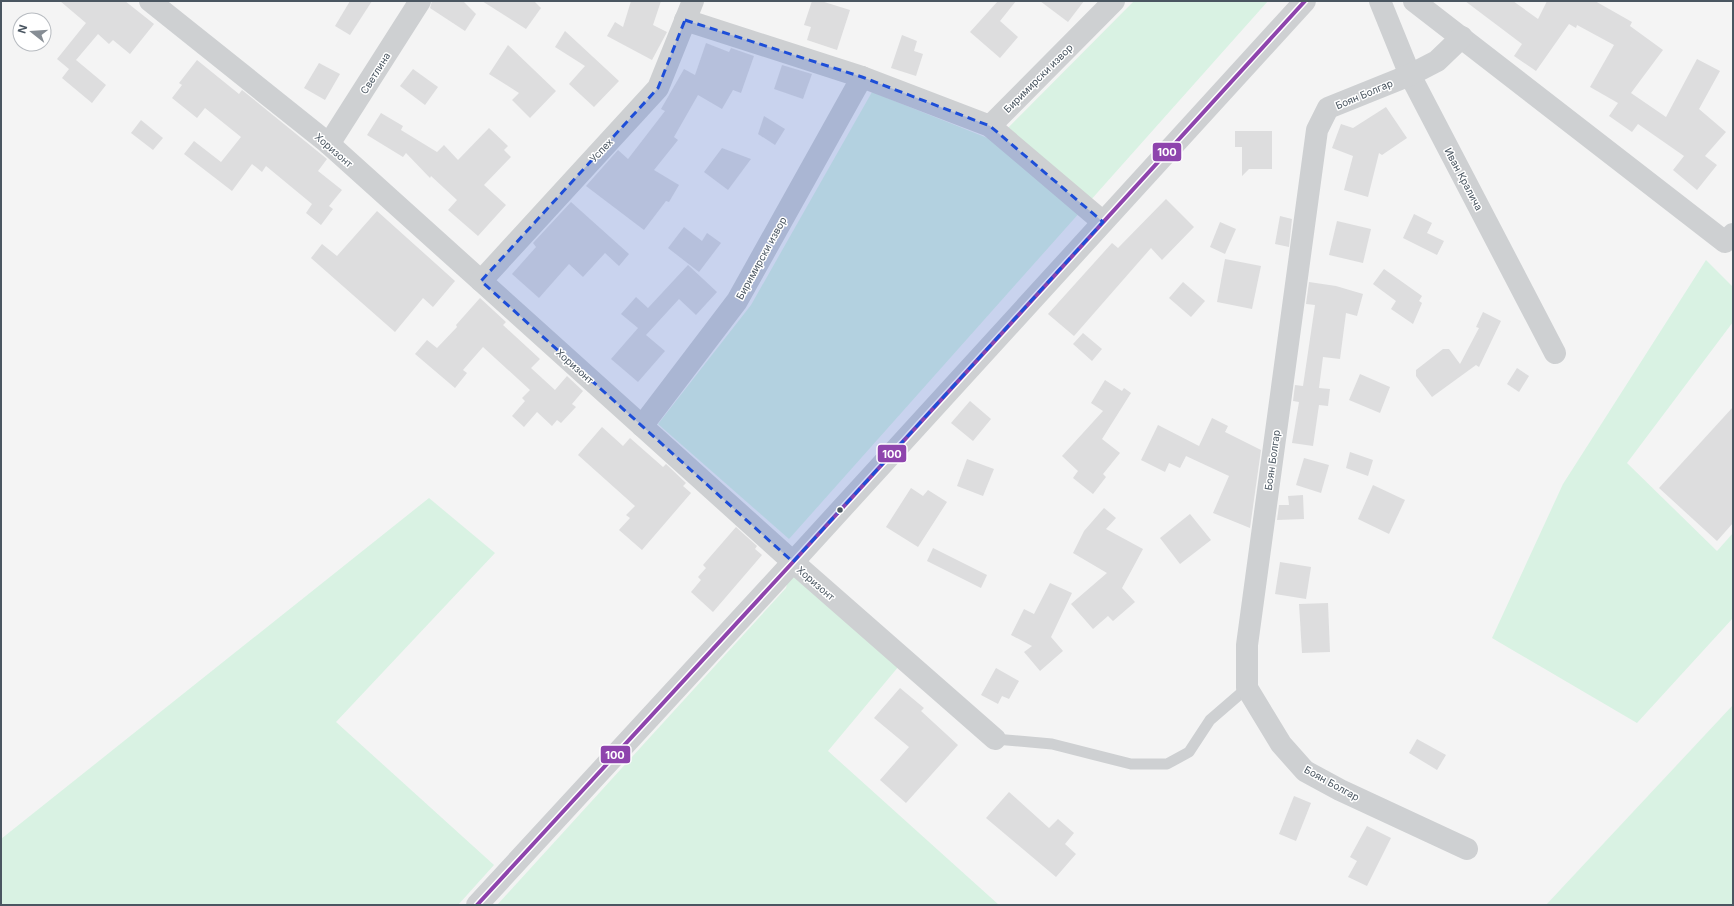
<svg xmlns="http://www.w3.org/2000/svg" width="1734" height="906" viewBox="0 0 1734 906" font-family="Inter,sans-serif">
  <style>
    .green { fill: #d9f2e3 }
    .building { fill: #ddddde }
    .lines { fill: none; stroke-linecap: round; stroke-linejoin: round }
    .service { stroke: #ced0d2; stroke-width: 11 }
    .minor { stroke: #ced0d2; stroke-width: 22 }
    .bus-1-casing { stroke: #fff; stroke-width: 7 }
    .bus-1 { stroke: #8e44ad; stroke-width: 4 }
    .marked { fill: #1d4ed8; fill-opacity: 0.2; stroke: #1d4ed8; stroke-width: 3; stroke-dasharray: 8 5; stroke-linejoin: round }
    .bus-dot { fill: #4a5661; stroke: #fff; stroke-width: 1.5 }
    .labels { text-anchor: middle; stroke-width: 3; stroke-linejoin: round; paint-order: stroke }
    .street-label { font-size: 10px; fill: #4a5661; stroke: #fff }
    .line-badge { stroke: #fff; stroke-width: 1.5 }
    .badge-label { font-size: 11px; text-anchor: middle; font-weight: bold; fill: #fff }
  </style>
  <rect width="100%" height="100%" fill="#f4f4f4"/>
  <!-- green -->
  <g class="green">
    <path d="M 1134,1 L 1268,1 L 789,539 L 658,424 L 751,305 L 872,92 L 995,141 Z"/>
    <path d="M 1706,260 L 1733,287 L 1733,322 L 1627,463 L 1717,551 L 1733,533 L 1733,618 L 1637,723 L 1492,638 L 1563,484 Z"/>
    <path d="M 429,498 L 495,553 L 336,722 L 494,865 L 458,905 L 1,905 L 1,839 Z"/>
    <path d="M 793,562 L 904,660 L 828,751 L 999,905 L 497,905 L 786,588 Z"/>
    <path d="M 1733,705 L 1733,905 L 1546,905 Z"/>
  </g>
  <!-- building -->
  <g class="building">
    <path d="M 60,1 L 125,1 L 154,24 L 130,54 L 113,40 L 109,44 L 98,34 L 76,60 L 106,85 L 92,103 L 62,78 L 69,69 L 57,59 L 86,23 Z"/>
    <path d="M 350,1 L 372,1 L 350,35 L 335,26 Z"/>
    <path d="M 432,1 L 463,1 L 476,14 L 465,31 L 430,8 Z"/>
    <path d="M 482,1 L 534,1 L 541,8 L 526,29 Z"/>
    <path d="M 631,1 L 661,1 L 653,25 L 667,32 L 652,60 L 607,36 L 615,22 L 623,27 Z"/>
    <path d="M 812,1 L 821,1 L 850,10 L 837,50 L 807,40 L 811,27 L 804,25 Z"/>
    <path d="M 998,1 L 1016,1 L 1000,21 L 1018,37 L 1000,58 L 970,32 Z"/>
    <path d="M 1040,1 L 1084,1 L 1068,22 Z"/>
    <path d="M 1465,1 L 1513,1 L 1538,19 L 1547,1 L 1595,1 L 1632,22 L 1630,26 L 1663,50 L 1631,93 L 1666,117 L 1697,59 L 1720,71 L 1699,109 L 1726,132 L 1705,156 L 1717,165 L 1697,190 L 1673,170 L 1684,156 L 1638,124 L 1632,132 L 1609,116 L 1618,103 L 1590,87 L 1614,45 L 1577,25 L 1576,28 L 1569,24 L 1536,71 L 1514,56 L 1522,44 Z"/>
    <path d="M 565,31 L 619,81 L 594,107 L 569,84 L 585,66 L 555,47 Z"/>
    <path d="M 902,35 L 917,41 L 914,51 L 923,54 L 916,76 L 891,68 Z"/>
    <path d="M 706,43 L 729,52 L 731,48 L 754,56 L 741,93 L 733,90 L 722,109 L 698,95 L 674,137 L 678,140 L 654,170 L 679,185 L 669,202 L 666,201 L 644,230 L 586,186 L 618,150 L 628,159 L 665,111 L 661,109 L 684,69 L 695,75 Z"/>
    <path d="M 508,45 L 556,91 L 530,118 L 512,100 L 519,93 L 489,74 Z"/>
    <path d="M 197,60 L 239,94 L 242,90 L 327,159 L 318,171 L 342,190 L 329,206 L 333,209 L 321,225 L 306,213 L 312,204 L 266,166 L 262,172 L 252,164 L 232,191 L 184,154 L 194,141 L 221,162 L 241,137 L 205,108 L 197,118 L 172,98 L 182,85 L 179,83 Z"/>
    <path d="M 319,63 L 340,74 L 325,100 L 304,88 Z"/>
    <path d="M 782,65 L 812,74 L 803,99 L 774,89 Z"/>
    <path d="M 413,69 L 438,87 L 425,105 L 400,86 Z"/>
    <path d="M 1386,107 L 1407,138 L 1382,155 L 1379,153 L 1368,197 L 1344,190 L 1353,156 L 1332,148 L 1341,124 L 1353,128 Z"/>
    <path d="M 381,113 L 403,126 L 401,130 L 437,152 L 444,145 L 458,160 L 489,128 L 508,146 L 504,150 L 511,157 L 484,185 L 506,205 L 478,236 L 448,210 L 457,200 L 431,176 L 430,178 L 406,153 L 403,157 L 367,135 Z"/>
    <path d="M 764,116 L 785,129 L 775,145 L 758,134 Z"/>
    <path d="M 141,120 L 163,138 L 153,150 L 131,133 Z"/>
    <path d="M 1235,131 L 1272,131 L 1272,169 L 1249,169 L 1242,176 L 1242,147 L 1235,147 Z"/>
    <path d="M 722,148 L 751,159 L 728,190 L 704,172 Z"/>
    <path d="M 1166,199 L 1194,227 L 1162,260 L 1151,248 L 1074,336 L 1048,314 L 1112,243 L 1118,248 Z"/>
    <path d="M 571,202 L 629,254 L 619,266 L 605,253 L 583,277 L 569,264 L 539,298 L 512,274 L 536,247 L 533,243 Z"/>
    <path d="M 377,211 L 455,281 L 433,307 L 423,298 L 395,332 L 311,258 L 322,244 L 337,256 Z"/>
    <path d="M 1414,214 L 1432,223 L 1427,233 L 1444,241 L 1437,255 L 1403,238 Z"/>
    <path d="M 1280,216 L 1292,219 L 1289,247 L 1275,244 Z"/>
    <path d="M 1337,221 L 1371,229 L 1363,263 L 1329,255 Z"/>
    <path d="M 1220,222 L 1236,229 L 1225,254 L 1210,247 Z"/>
    <path d="M 684,227 L 702,241 L 707,233 L 721,243 L 699,272 L 668,248 Z"/>
    <path d="M 1225,259 L 1261,266 L 1252,309 L 1217,302 Z"/>
    <path d="M 688,265 L 717,292 L 696,315 L 679,299 L 646,335 L 640,330 L 665,351 L 638,382 L 611,359 L 638,328 L 621,314 L 636,297 L 648,308 Z"/>
    <path d="M 1384,269 L 1422,296 L 1419,301 L 1422,303 L 1413,324 L 1391,309 L 1396,301 L 1373,284 Z"/>
    <path d="M 1183,282 L 1205,301 L 1191,317 L 1169,298 Z"/>
    <path d="M 1309,282 L 1336,286 L 1363,294 L 1357,316 L 1346,313 L 1340,359 L 1323,357 L 1319,388 L 1330,389 L 1328,406 L 1319,405 L 1313,446 L 1292,443 L 1299,402 L 1293,401 L 1295,385 L 1303,386 L 1315,305 L 1306,304 Z"/>
    <path d="M 480,298 L 506,322 L 503,325 L 540,359 L 531,368 L 555,390 L 567,376 L 583,391 L 572,404 L 576,407 L 561,423 L 557,420 L 552,426 L 537,412 L 524,427 L 512,416 L 525,401 L 522,398 L 530,390 L 483,347 L 463,370 L 467,373 L 455,388 L 415,354 L 427,340 L 437,348 L 457,327 L 456,325 Z"/>
    <path d="M 1483,312 L 1501,321 L 1479,367 L 1476,365 L 1432,397 L 1416,376 L 1416,370 L 1443,349 L 1449,349 L 1460,364 L 1479,328 L 1476,327 Z"/>
    <path d="M 1083,333 L 1102,349 L 1092,361 L 1073,344 Z"/>
    <path d="M 1517,368 L 1529,376 L 1519,392 L 1507,384 Z"/>
    <path d="M 1360,374 L 1390,387 L 1380,413 L 1349,400 Z"/>
    <path d="M 1105,380 L 1122,391 L 1124,388 L 1131,393 L 1102,439 L 1120,453 L 1103,474 L 1106,477 L 1093,494 L 1073,478 L 1078,471 L 1062,456 L 1103,411 L 1091,403 Z"/>
    <path d="M 970,401 L 991,419 L 973,441 L 951,423 Z"/>
    <path d="M 1733,407 L 1733,523 L 1717,541 L 1659,488 Z"/>
    <path d="M 1212,418 L 1228,426 L 1225,432 L 1261,450 L 1250,528 L 1213,513 L 1229,476 L 1186,456 L 1180,468 L 1169,463 L 1165,472 L 1141,460 L 1158,425 L 1199,446 Z"/>
    <path d="M 602,427 L 623,446 L 630,438 L 663,467 L 666,464 L 686,483 L 683,486 L 691,493 L 642,550 L 619,530 L 630,518 L 626,515 L 635,506 L 578,455 Z"/>
    <path d="M 1350,452 L 1373,460 L 1368,476 L 1346,468 Z"/>
    <path d="M 1304,458 L 1329,465 L 1321,493 L 1296,485 Z"/>
    <path d="M 967,459 L 994,469 L 983,496 L 957,486 Z"/>
    <path d="M 1373,485 L 1405,500 L 1389,534 L 1358,519 Z"/>
    <path d="M 911,488 L 923,496 L 928,490 L 947,502 L 918,547 L 886,527 Z"/>
    <path d="M 1303,495 L 1304,519 L 1277,520 L 1279,505 L 1289,505 L 1288,496 Z"/>
    <path d="M 1104,508 L 1116,518 L 1106,529 L 1143,549 L 1122,588 L 1135,602 L 1113,621 L 1108,616 L 1093,629 L 1071,604 L 1107,573 L 1073,553 L 1084,531 Z"/>
    <path d="M 1190,514 L 1211,540 L 1180,564 L 1160,538 Z"/>
    <path d="M 736,527 L 757,546 L 755,549 L 762,555 L 713,612 L 691,592 L 701,580 L 698,577 L 706,568 L 703,565 Z"/>
    <path d="M 933,548 L 987,575 L 981,588 L 927,561 Z"/>
    <path d="M 1280,562 L 1311,567 L 1306,599 L 1275,594 Z"/>
    <path d="M 1050,583 L 1072,593 L 1051,637 L 1063,651 L 1040,671 L 1024,652 L 1032,646 L 1011,635 L 1024,609 L 1034,614 Z"/>
    <path d="M 1328,603 L 1330,652 L 1302,653 L 1299,604 Z"/>
    <path d="M 996,668 L 1019,681 L 1009,699 L 1002,696 L 998,704 L 981,695 Z"/>
    <path d="M 900,688 L 924,708 L 921,711 L 958,745 L 906,803 L 880,780 L 909,747 L 874,718 Z"/>
    <path d="M 1417,739 L 1446,755 L 1437,770 L 1409,753 Z"/>
    <path d="M 1009,792 L 1049,828 L 1058,819 L 1074,833 L 1065,844 L 1076,854 L 1056,877 L 986,818 Z"/>
    <path d="M 1294,796 L 1311,803 L 1296,841 L 1279,834 Z"/>
    <path d="M 1367,826 L 1391,838 L 1367,886 L 1348,877 L 1357,861 L 1350,857 Z"/>
  </g>
  <g class="lines">
    <!-- service -->
    <path class="service" d="M 995,739 L 1052,744 L 1131,764 L 1167,764 L 1189,752 L 1210,720 L 1247,688"/>
    <!-- minor -->
    <g class="minor">
      <path d="M 150,1 L 329,144 L 793,562 L 995,739"/>
      <path d="M 1380,1 L 1410,75 L 1555,353"/>
      <path d="M 1414,1 L 1725,242 L 1733,234"/>
      <path d="M 685,20 L 862,77 L 990,126 L 1103,222"/>
      <path d="M 1462,37 L 1437,61 L 1410,75 L 1328,108 L 1317,130 L 1247,645 L 1247,688 L 1281,744 L 1305,771 L 1340,790 L 1467,849"/>
      <path d="M 990,126 L 1114,1"/>
      <path d="M 329,144 L 420,1"/>
      <path d="M 481,281 L 658,88 L 693,1"/>
      <path d="M 642,426 L 737,301 L 862,77"/>
      <path d="M 477,905 L 793,562 L 1305,1"/>
    </g>
    <defs>
      <path id="bus-1" d="M 477,905 L 793,562 L 1305,1"/>
    </defs>
    <!-- bus-1 casing -->
    <use href="#bus-1" class="bus-1-casing"/>
    <!-- bus-1 -->
    <use href="#bus-1" class="bus-1"/>
  </g>
  <!-- marked area -->
  <path class="marked" d="M 685,20 L 862,77 L 990,126 L 1103,222 L 793,562 L 481,281 L 658,88 Z"/>
  <!-- markers -->
  <circle class="bus-dot" cx="840" cy="510" r="3.5"/>
  <g class="labels">
    <!-- street labels -->
    <g class="street-label">
      <text transform="translate(375 73) rotate(-58)" y="4">Светлина</text>
      <text transform="translate(1038 78) rotate(-45)" y="4">Биримирски извор</text>
      <text transform="translate(1364 94) rotate(-23)" y="4">Боян Болгар</text>
      <text transform="translate(334 150) rotate(41)" y="4">Хоризонт</text>
      <text transform="translate(601 150) rotate(-47)" y="4">Успех</text>
      <text transform="translate(1464 179) rotate(62)" y="4">Иван Кралича</text>
      <text transform="translate(761 258) rotate(-61)" y="4">Биримирски извор</text>
      <text transform="translate(575 366) rotate(42)" y="4">Хоризонт</text>
      <text transform="translate(1272 460) rotate(-82)" y="4">Боян Болгар</text>
      <text transform="translate(816 583) rotate(41)" y="4">Хоризонт</text>
      <text transform="translate(1332 783) rotate(29)" y="4">Боян Болгар</text>
    </g>
  </g>
  <g class="line-badge">
    <rect x="1152" y="142" width="30" height="20" rx="4" fill="#8e44ad"/>
    <rect x="877" y="444" width="30" height="19" rx="4" fill="#8e44ad"/>
    <rect x="600" y="745" width="31" height="19" rx="4" fill="#8e44ad"/>
  </g>
  <g class="badge-label">
    <text x="1167" y="156">100</text>
    <text x="892" y="458">100</text>
    <text x="615" y="759">100</text>
  </g>
  <!-- border -->
  <rect width="1734" height="906" fill="none" stroke="#4a5661" stroke-width="4"/>
  <!-- north arrow -->
  <g transform="translate(32 32) rotate(287)"><circle r="19" fill="#ffffff" stroke="#b7bbc0"/>
  <path d="M0-3L7 15L0 10L-7 15Z" fill="#868d94"/>
  <text y="-6" font-size="11" font-weight="bold" text-anchor="middle" fill="#4a5661">N</text>
  </g>
</svg>
